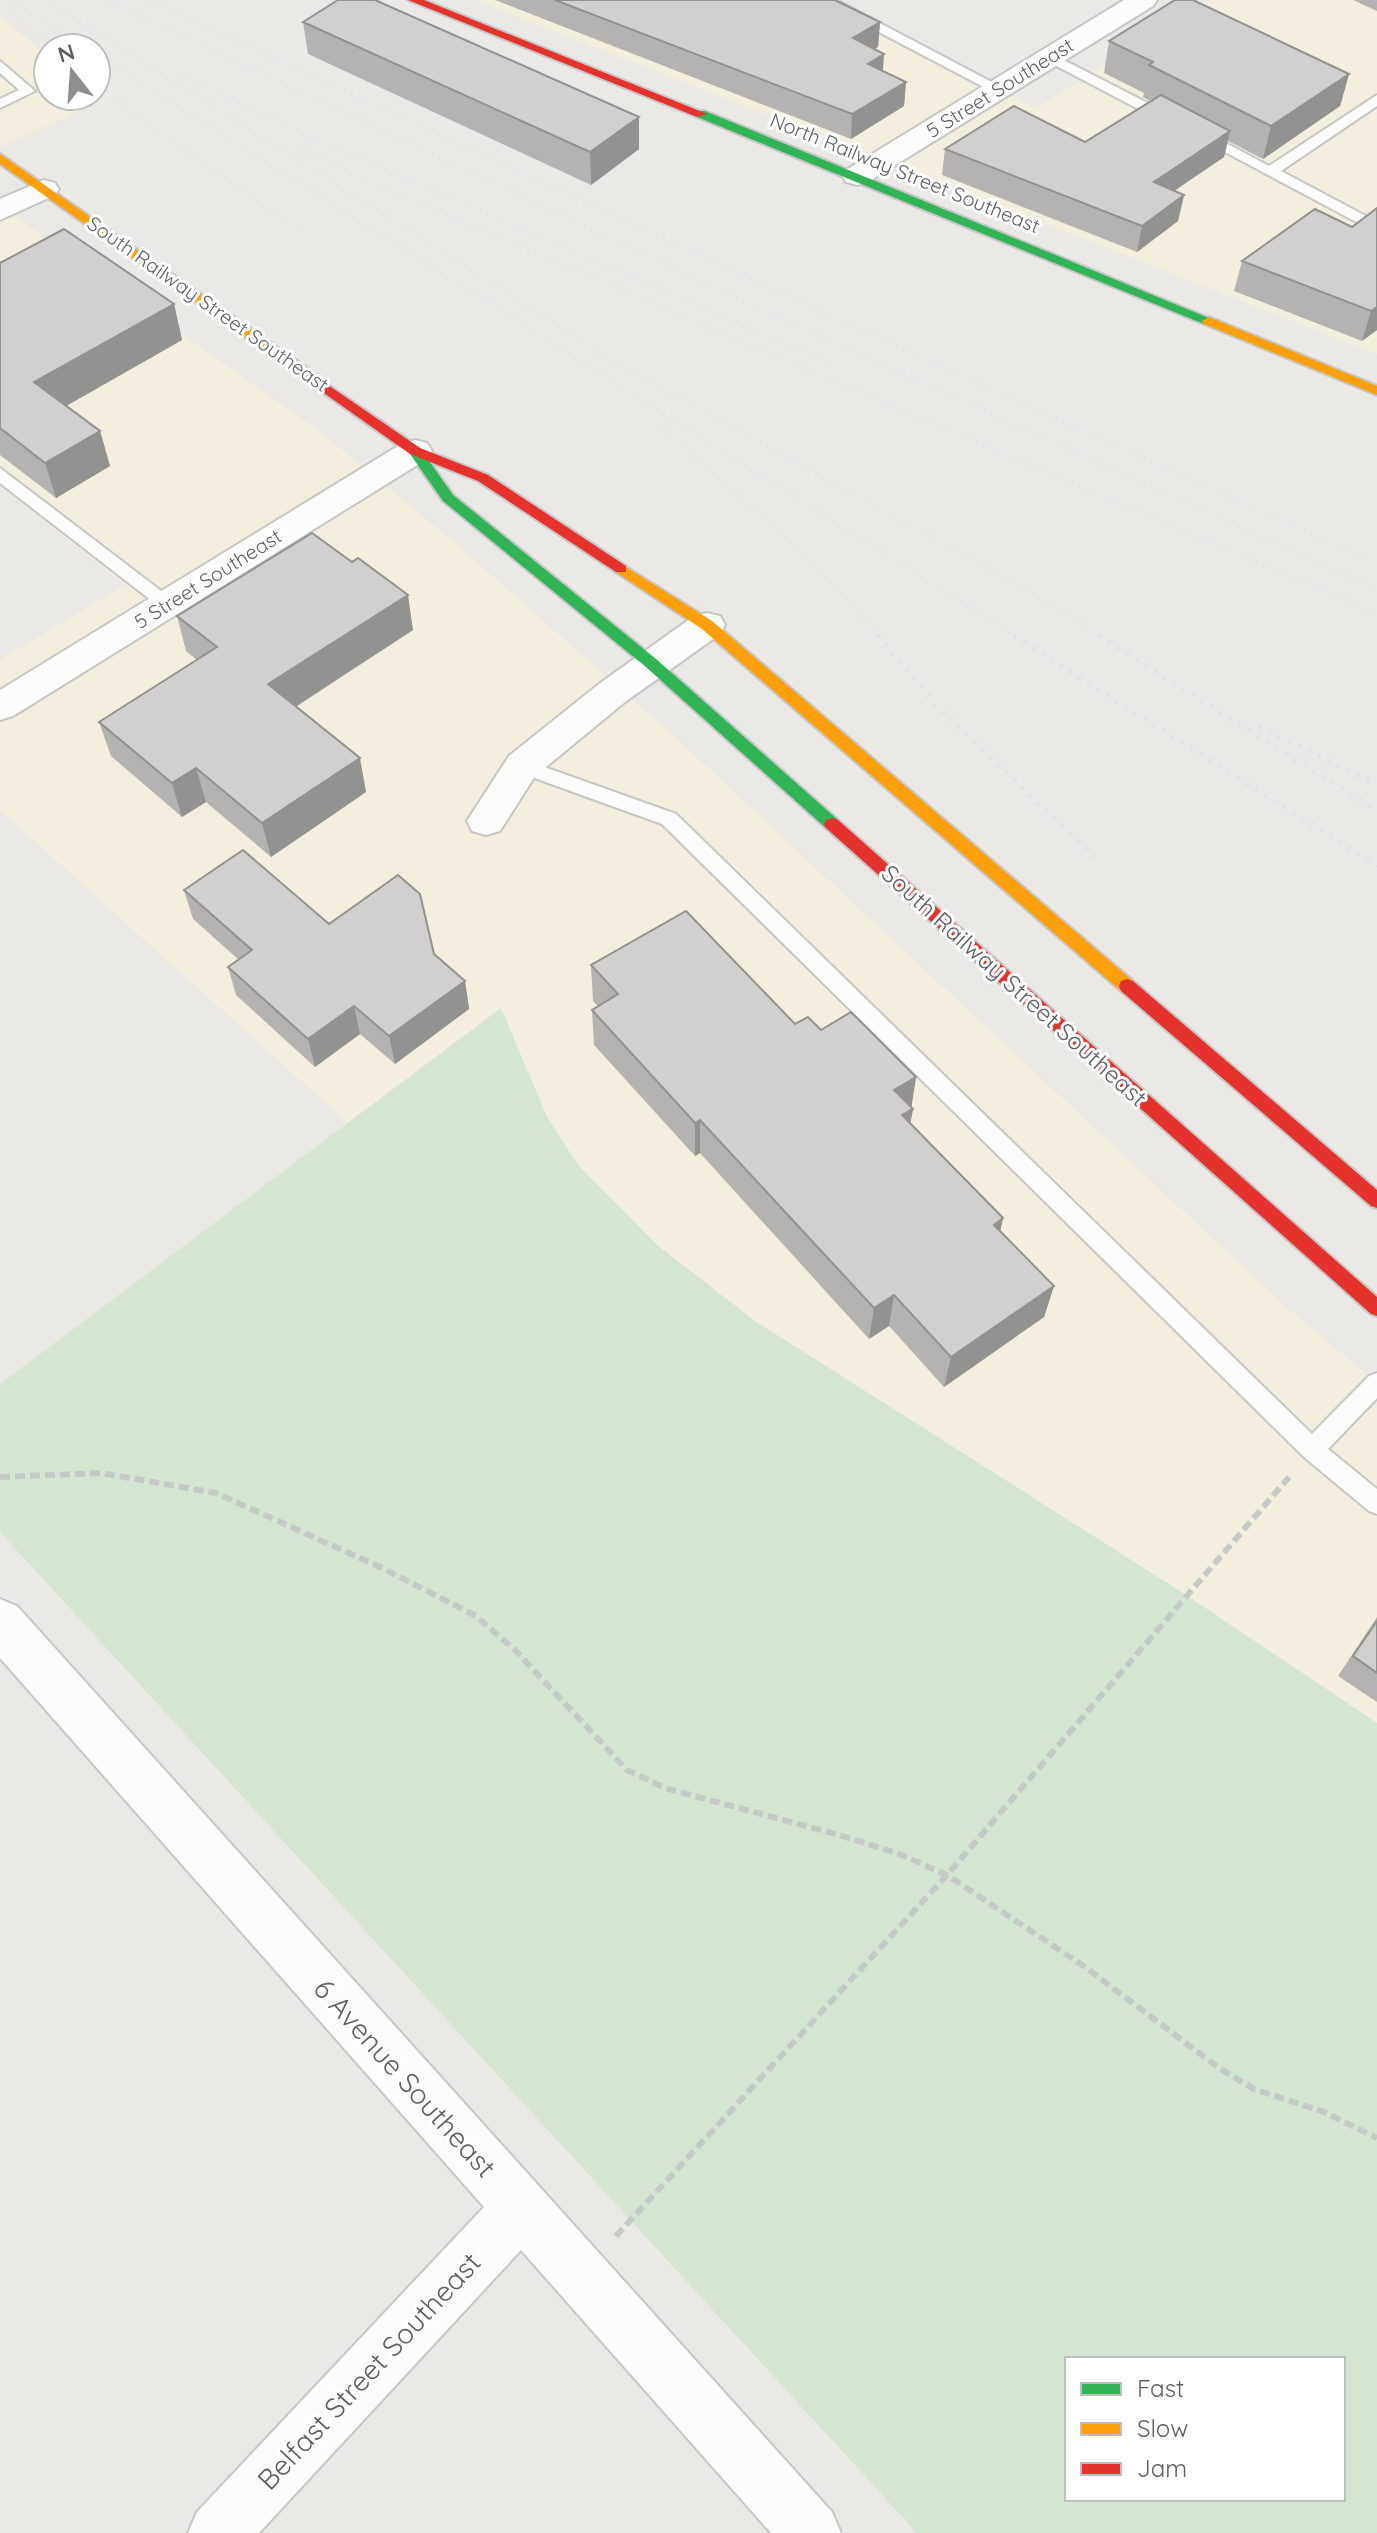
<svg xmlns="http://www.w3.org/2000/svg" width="1377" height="2533" viewBox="0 0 1377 2533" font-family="Quicksand,sans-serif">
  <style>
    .commercial { fill: #f4eede }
    .green { fill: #d4e6d1; fill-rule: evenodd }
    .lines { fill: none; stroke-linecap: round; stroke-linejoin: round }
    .lane-casing { stroke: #c6c6c6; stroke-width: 4 }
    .street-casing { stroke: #c6c6c6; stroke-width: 4 }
    .fast-casing { stroke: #c7c7c7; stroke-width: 4 }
    .slow-casing { stroke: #c7c7c7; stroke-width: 4 }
    .jam-casing { stroke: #c7c7c7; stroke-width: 4 }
    .path { stroke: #c5cac8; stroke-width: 6; stroke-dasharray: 10 5; stroke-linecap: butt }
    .lane { fill: #fcfcfb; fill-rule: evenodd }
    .street { fill: #fcfcfb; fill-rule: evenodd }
    .fast { fill: #30b455; fill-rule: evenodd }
    .slow { fill: #ff9f0a; fill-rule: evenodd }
    .jam { fill: #e5322d; fill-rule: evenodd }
    .rail-far1 { stroke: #e2e1e2; stroke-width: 4; stroke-dasharray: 1 7; stroke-linecap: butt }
    .rail { stroke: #e2e1e2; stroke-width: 6; stroke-dasharray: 2 9; stroke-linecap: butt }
    .wall { fill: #b4b3b1 }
    .shaded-wall { fill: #929290 }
    .building { fill: #d1d0ce; stroke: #929290; stroke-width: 2 }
    .labels { text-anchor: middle; stroke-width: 6; stroke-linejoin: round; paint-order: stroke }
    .far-street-label { font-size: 20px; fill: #5b5e63; stroke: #fff }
    .street-label { font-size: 24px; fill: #5b5e63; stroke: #fff }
    .near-street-label { font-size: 28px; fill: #5b5e63; stroke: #fff }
  </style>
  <rect width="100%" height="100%" fill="#ebe9e5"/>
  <!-- commercial -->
  <g class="commercial">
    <path d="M 475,0 L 825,0 L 1036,108 L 1210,0 L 1377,0 L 1377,354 Z"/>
    <path d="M 0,17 L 48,55 L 48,96 L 96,95 L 102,101 L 0,147 Z"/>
    <path d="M 0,206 L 319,431 L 450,539 L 676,738 L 1285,1306 L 1377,1383 L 1377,1723 L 1180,1591 L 755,1321 L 657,1245 L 578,1165 L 547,1117 L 501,1008 L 348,1123 L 0,810 L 0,660 L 125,585 L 0,486 Z"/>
  </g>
  <!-- green -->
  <path class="green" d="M 501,1008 L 547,1117 L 578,1165 L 657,1245 L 755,1321 L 1180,1591 L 1377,1723 L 1377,2533 L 917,2533 L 0,1532 L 0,1384 ZM 1067,2359 L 1343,2359 L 1343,2499 L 1067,2499 Z"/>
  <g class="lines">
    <defs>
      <g id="lane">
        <path d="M 818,0 L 836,0 L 1005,89 L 998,93 L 993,92 Z"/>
        <path d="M 1050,53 L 1175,117 L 1177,120 L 1170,124 L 1165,123 L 1045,60 L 1043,57 Z"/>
        <path d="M 0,61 L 35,91 L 0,108 L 0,99 L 19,90 L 0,73 Z"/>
        <path d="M 1377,95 L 1377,106 L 1281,171 L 1377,222 L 1377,233 L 1193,135 L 1200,131 L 1205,132 L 1269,166 Z"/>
        <path d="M 0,468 L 173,600 L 176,604 L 173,608 L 161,608 L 0,483 Z"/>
        <path d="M 522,759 L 676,814 L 1312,1434 L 1369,1376 L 1377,1373 L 1377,1398 L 1328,1449 L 1377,1489 L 1377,1514 L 1369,1511 L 1304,1457 L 662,824 L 515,771 L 513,766 Z"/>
      </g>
      <g id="street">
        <path d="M 1124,0 L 1157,0 L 1153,6 L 868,182 L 857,185 L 846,182 L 842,176 L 846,170 Z"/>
        <path d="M 44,180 L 55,183 L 59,189 L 55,195 L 0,220 L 0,199 Z"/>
        <path d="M 415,440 L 427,443 L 432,451 L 427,459 L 13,716 L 0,720 L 0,690 L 403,443 Z"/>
        <path d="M 707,613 L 720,616 L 725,625 L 720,634 L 625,702 L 535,776 L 500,831 L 486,835 L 472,831 L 467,821 L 509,756 L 599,684 L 694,616 Z"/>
        <path d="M 0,1599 L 17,1606 L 832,2512 L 841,2533 L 771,2533 L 521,2250 L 259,2533 L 188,2533 L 197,2512 L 484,2207 L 0,1658 Z"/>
      </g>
      <g id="fast">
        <path d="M 697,111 L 705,111 L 1216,321 L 1214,324 L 1204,324 L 697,117 Z"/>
        <path d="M 415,447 L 420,448 L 453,495 L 656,659 L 838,820 L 840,824 L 838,828 L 826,828 L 646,667 L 443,501 L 408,451 Z"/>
      </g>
      <g id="slow">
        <path d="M 0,154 L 317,375 L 317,381 L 307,381 L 0,164 Z"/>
        <path d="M 1209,317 L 1377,386 L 1377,395 L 1204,324 L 1202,321 Z"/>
        <path d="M 621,564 L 712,621 L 1133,981 L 1135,986 L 1133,991 L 1121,991 L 702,629 L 616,572 L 616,566 Z"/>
      </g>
      <g id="jam">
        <path d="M 408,0 L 424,0 L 707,114 L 697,117 Z"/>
        <path d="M 312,374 L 420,448 L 488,475 L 626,566 L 626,572 L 616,572 L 478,481 L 410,454 L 307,381 L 305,378 Z"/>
        <path d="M 832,818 L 838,820 L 1377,1297 L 1377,1316 L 1371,1314 L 826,828 L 824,824 L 826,820 Z"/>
        <path d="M 1127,979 L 1133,981 L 1377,1190 L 1377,1208 L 1371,1206 L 1121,991 L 1119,986 L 1121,981 Z"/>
      </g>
    </defs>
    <!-- lane casing -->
    <use href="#lane" class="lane-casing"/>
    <!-- street casing -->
    <use href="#street" class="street-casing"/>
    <!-- fast casing -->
    <use href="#fast" class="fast-casing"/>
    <!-- slow casing -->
    <use href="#slow" class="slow-casing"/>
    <!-- jam casing -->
    <use href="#jam" class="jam-casing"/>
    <!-- path -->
    <g class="path">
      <path d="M 0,1477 L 101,1473 L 216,1493 L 380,1567 L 476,1616 L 515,1650 L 627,1770 L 665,1788 L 839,1835 L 899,1854 L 947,1875 L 1085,1967 L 1219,2068 L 1254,2089 L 1324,2112 L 1377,2138"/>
      <path d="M 616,2236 L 947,1875 L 1289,1477"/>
    </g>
    <!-- lane -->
    <use href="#lane" class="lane"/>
    <!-- street -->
    <use href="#street" class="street"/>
    <!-- fast -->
    <use href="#fast" class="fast"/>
    <!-- slow -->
    <use href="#slow" class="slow"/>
    <!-- jam -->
    <use href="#jam" class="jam"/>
    <!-- rail-far1 -->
    <g class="rail-far1">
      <path d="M 11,0 L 87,48"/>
      <path d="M 46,0 L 617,363 L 1026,590 L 1103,638"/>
      <path d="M 107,0 L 740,300 L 1377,589"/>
      <path d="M 148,0 L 966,378 L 1377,563"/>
      <path d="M 12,11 L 56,48"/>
      <path d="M 96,54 L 1018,638"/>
      <path d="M 181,75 L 313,138 L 829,363"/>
      <path d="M 96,82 L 140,119 L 298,229"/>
      <path d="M 287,141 L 369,181 L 1377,614"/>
      <path d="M 659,425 C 737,492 813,559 880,638"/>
    </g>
    <!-- rail -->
    <g class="rail">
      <path d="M 878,636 L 935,704 L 1099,861"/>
      <path d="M 1014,636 L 1377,866"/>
      <path d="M 1099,636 L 1377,811"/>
      <path d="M 1259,726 L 1377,785"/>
    </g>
  </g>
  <!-- wall -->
  <g class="wall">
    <path d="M 495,0 L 835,0 L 880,22 L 878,47 L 874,49 L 884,54 L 883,71 L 906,82 L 904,106 L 851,139 Z"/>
    <path d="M 1353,0 L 1377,0 L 1377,11 Z"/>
    <path d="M 303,22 L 639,117 L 639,149 L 591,185 L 308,54 Z"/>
    <path d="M 1109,41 L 1349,74 L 1340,106 L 1263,159 L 1228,141 L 1224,157 L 1174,191 L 1184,195 L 1178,221 L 1137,252 L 942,175 L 945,149 L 1085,142 L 1150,101 L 1143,97 L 1144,93 L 1104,73 Z"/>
    <path d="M 1352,227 L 1377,330 L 1362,341 L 1234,291 L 1242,261 Z"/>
    <path d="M 0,263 L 174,304 L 182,340 L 66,406 L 100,431 L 110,466 L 56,498 L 0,455 Z"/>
    <path d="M 177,616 L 413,630 L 296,707 L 366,792 L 271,857 L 206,802 L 182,817 L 111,756 L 99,722 L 197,660 L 186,651 Z"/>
    <path d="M 184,890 L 329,924 L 434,954 L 465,981 L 469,1009 L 395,1064 L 360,1034 L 315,1067 L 236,995 L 228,967 L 238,959 L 193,919 Z"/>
    <path d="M 591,965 L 821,1030 L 916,1077 L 911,1107 L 913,1109 L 910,1123 L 1003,1218 L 1000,1232 L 1054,1286 L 1044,1317 L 944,1387 L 889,1326 L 869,1339 L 700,1153 L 695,1156 L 594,1045 L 592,1010 L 598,1006 L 593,1001 Z"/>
    <path d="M 1377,1617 L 1377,1702 L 1338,1676 Z"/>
  </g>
  <!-- shaded-wall -->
  <g class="shaded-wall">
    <path d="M 880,22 L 878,47 L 851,62 L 853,38 Z"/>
    <path d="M 884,54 L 882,78 L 868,64 Z"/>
    <path d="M 1349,74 L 1340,106 L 1263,159 L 1271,126 Z"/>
    <path d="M 906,82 L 904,106 L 851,139 L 852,114 Z"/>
    <path d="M 639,117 L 639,149 L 591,185 L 590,152 Z"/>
    <path d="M 1230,131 L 1224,157 L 1149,208 L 1154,182 Z"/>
    <path d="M 1184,195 L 1178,221 L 1137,252 L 1142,226 Z"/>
    <path d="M 174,304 L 182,340 L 45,418 L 34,382 Z"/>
    <path d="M 1377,307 L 1377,330 L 1362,341 L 1371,311 Z"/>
    <path d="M 100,431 L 110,466 L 56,498 L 45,463 Z"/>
    <path d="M 408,595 L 413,630 L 276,719 L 268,684 Z"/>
    <path d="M 360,758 L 366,792 L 271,857 L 262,823 Z"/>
    <path d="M 196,768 L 206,802 L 182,817 L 172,783 Z"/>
    <path d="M 465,981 L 469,1009 L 395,1064 L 389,1036 Z"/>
    <path d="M 354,1006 L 360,1034 L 315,1067 L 308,1039 Z"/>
    <path d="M 916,1077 L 911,1110 L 913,1109 L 907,1142 L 894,1090 Z"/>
    <path d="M 700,1120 L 700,1153 L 695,1156 L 695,1123 Z"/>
    <path d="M 1003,1218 L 996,1251 L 994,1225 Z"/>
    <path d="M 1054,1286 L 1044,1317 L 944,1387 L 951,1357 Z"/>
    <path d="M 894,1295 L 889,1326 L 869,1339 L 874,1308 Z"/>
  </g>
  <!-- building -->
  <g class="building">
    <path d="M 338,0 L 375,0 L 639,117 L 590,152 L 303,22 Z"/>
    <path d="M 555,0 L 835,0 L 880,22 L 853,38 L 884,54 L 868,64 L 906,82 L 852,114 Z"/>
    <path d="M 1175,0 L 1193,0 L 1349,74 L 1271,126 L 1149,65 L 1153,62 L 1109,41 Z"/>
    <path d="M 1161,95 L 1230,131 L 1154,182 L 1184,195 L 1142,226 L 945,149 L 1014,106 L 1085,142 Z"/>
    <path d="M 1377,208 L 1377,307 L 1371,311 L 1242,261 L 1315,209 L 1352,227 Z"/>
    <path d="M 64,229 L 174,304 L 34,382 L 100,431 L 45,463 L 0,428 L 0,263 Z"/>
    <path d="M 312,533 L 352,562 L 358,558 L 408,595 L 268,684 L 360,758 L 262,823 L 196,768 L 172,783 L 99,722 L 217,647 L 177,616 Z"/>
    <path d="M 243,850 L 329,924 L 398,875 L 420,894 L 434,954 L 465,981 L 389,1036 L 354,1006 L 308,1039 L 228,967 L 252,950 L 184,890 Z"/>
    <path d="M 686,911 L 795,1024 L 808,1017 L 821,1030 L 851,1012 L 916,1077 L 894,1090 L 913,1109 L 902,1115 L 1003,1218 L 994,1225 L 1054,1286 L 951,1357 L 894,1295 L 874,1308 L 700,1120 L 695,1123 L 592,1010 L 618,994 L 591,965 Z"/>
    <path d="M 1377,1621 L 1377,1673 L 1353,1656 Z"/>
  </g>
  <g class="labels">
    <!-- far-street labels -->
    <g class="far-street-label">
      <text transform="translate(1000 88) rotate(-32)" y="7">5 Street Southeast</text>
      <text transform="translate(905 173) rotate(22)" y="7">North Railway Street Southeast</text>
      <text transform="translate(208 304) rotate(35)" y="7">South Railway Street Southeast</text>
      <text transform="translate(208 579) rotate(-32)" y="7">5 Street Southeast</text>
    </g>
    <!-- street labels -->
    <g class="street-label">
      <text transform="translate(1014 986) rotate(42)" y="8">South Railway Street Southeast</text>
    </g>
    <!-- near-street labels -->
    <g class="near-street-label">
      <text transform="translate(405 2078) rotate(48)" y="10">6 Avenue Southeast</text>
      <text transform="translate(369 2371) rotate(-47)" y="10">Belfast Street Southeast</text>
    </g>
  </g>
  <!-- legend -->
  <rect x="1065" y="2357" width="280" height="144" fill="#ffffff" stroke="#bdbfc1" stroke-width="2"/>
  <rect x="1081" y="2383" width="40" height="12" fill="#30b455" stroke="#bdbfc1" stroke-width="2"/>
  <text x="1137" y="2397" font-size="24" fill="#5b5e63">Fast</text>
  <rect x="1081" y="2423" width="40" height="12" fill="#ff9f0a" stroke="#bdbfc1" stroke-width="2"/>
  <text x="1137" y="2437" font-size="24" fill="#5b5e63">Slow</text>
  <rect x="1081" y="2463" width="40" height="12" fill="#e5322d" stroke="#bdbfc1" stroke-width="2"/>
  <text x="1137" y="2477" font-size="24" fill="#5b5e63">Jam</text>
  <!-- north arrow -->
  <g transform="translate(72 72) rotate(343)"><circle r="38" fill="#ffffff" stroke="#bdbfc1" stroke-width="2"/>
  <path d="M0-6L14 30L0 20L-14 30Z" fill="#8d8f90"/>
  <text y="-12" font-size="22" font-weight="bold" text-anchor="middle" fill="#5b5e63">N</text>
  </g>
</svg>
